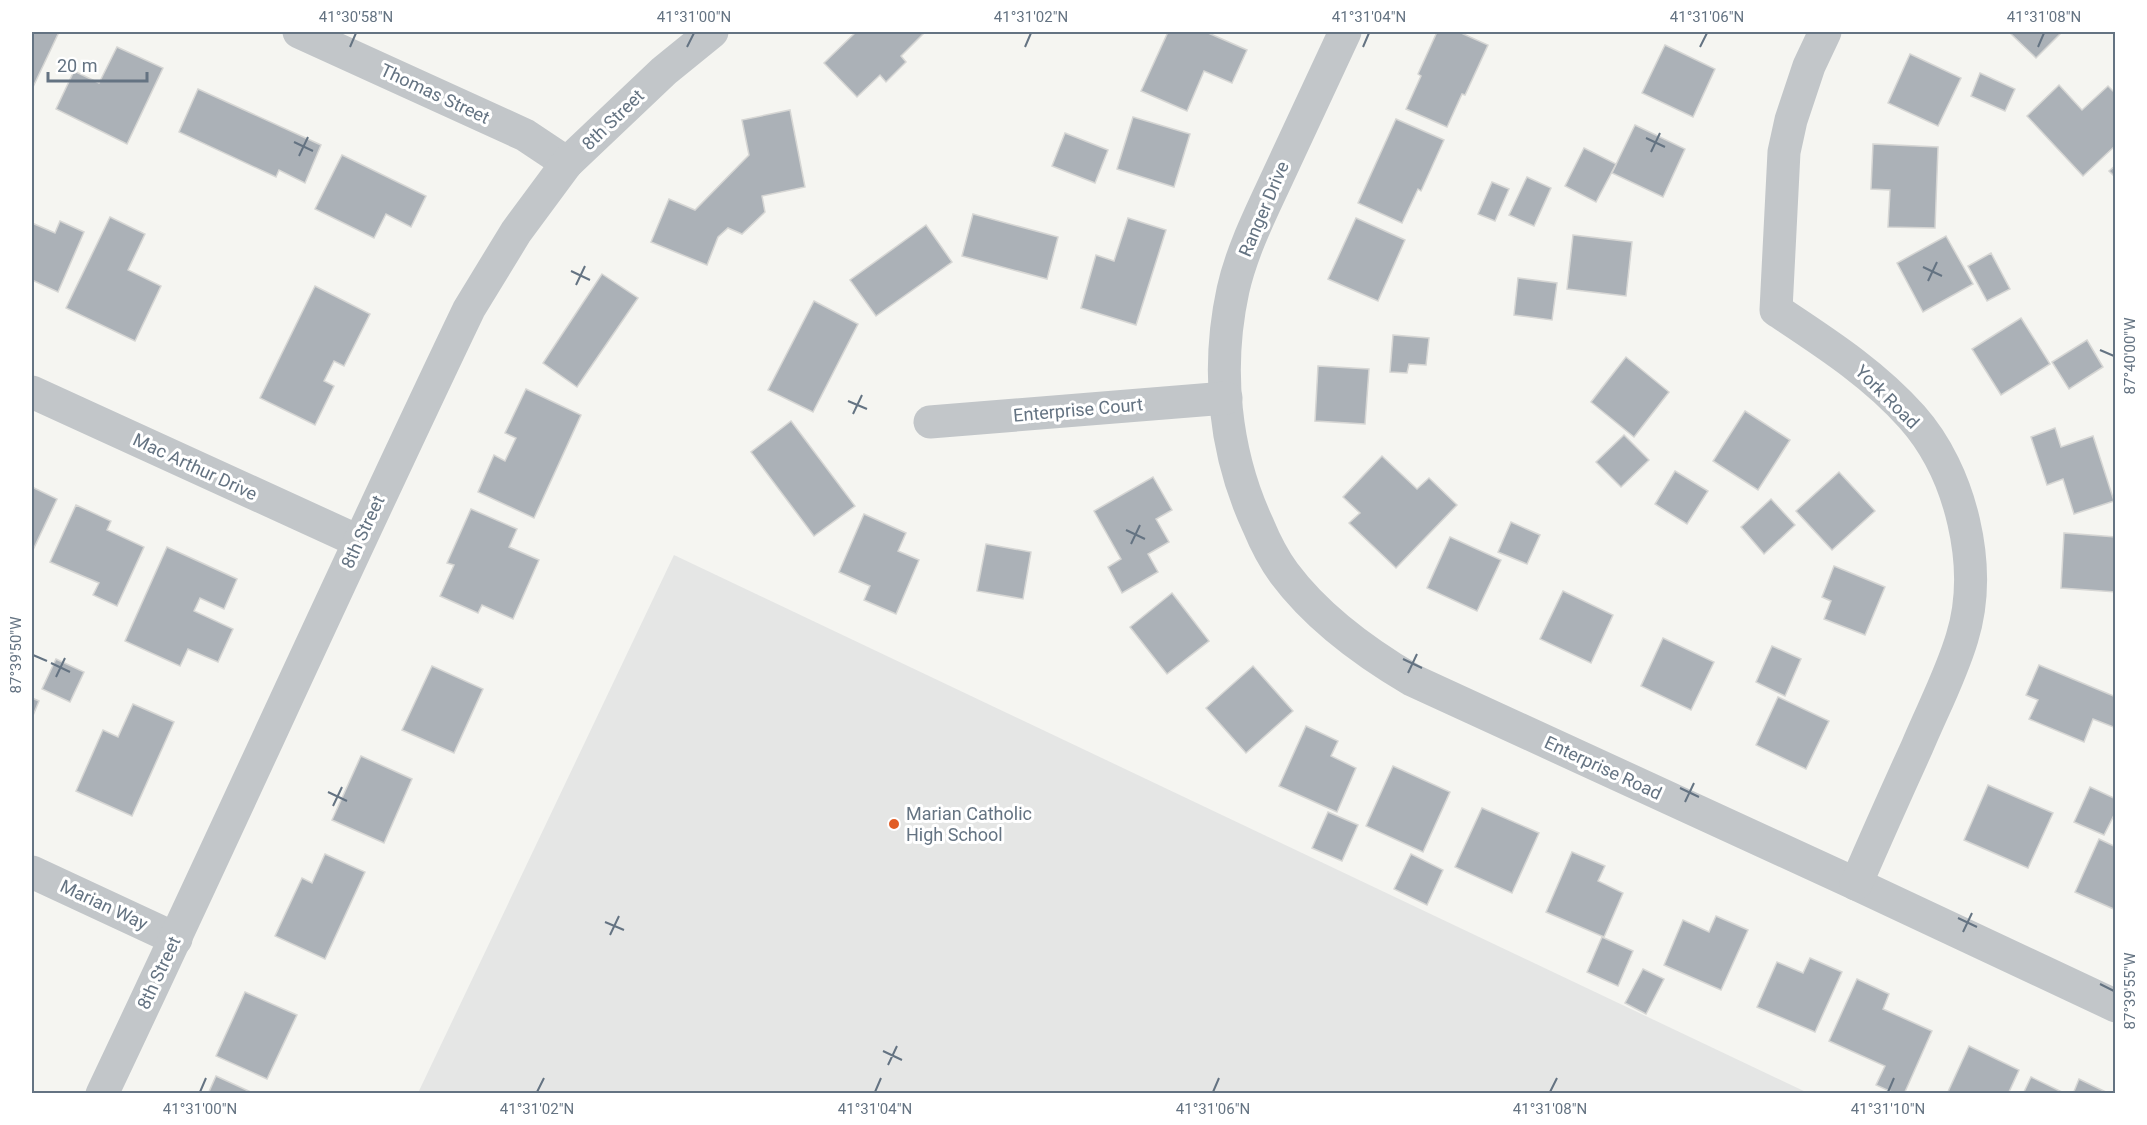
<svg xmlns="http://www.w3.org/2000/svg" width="2147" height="1125" viewBox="0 0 2147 1125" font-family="Roboto,sans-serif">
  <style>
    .built { fill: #e5e6e5 }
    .building { fill: #abb1b7; stroke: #d6d6d4; stroke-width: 1.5 }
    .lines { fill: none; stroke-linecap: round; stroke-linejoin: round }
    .minor { stroke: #c2c6c9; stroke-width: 33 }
    .ticks { fill: none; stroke: #647382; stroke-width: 2 }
    .poi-dot { fill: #e15d25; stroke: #fff; stroke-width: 2 }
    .labels { text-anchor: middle; stroke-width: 6; stroke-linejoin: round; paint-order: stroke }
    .street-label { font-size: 18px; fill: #647382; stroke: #fff }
    .poi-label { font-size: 18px; fill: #647382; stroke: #fff; text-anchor: start }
    .neatline { fill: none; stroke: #647382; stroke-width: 2 }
    .ticks-label { font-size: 15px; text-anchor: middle; fill: #647382 }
  </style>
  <rect width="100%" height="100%" fill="#f5f5f1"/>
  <!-- built -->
  <path class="built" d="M 674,555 L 1808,1093 L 418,1093 Z"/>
  <!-- building -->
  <g class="building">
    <path d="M 32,32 L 59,32 L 33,87 L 32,86 Z"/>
    <path d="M 856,32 L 925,32 L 901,56 L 906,62 L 886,82 L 880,75 L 857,97 L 824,63 Z"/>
    <path d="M 1168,32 L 1206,32 L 1247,50 L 1232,83 L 1204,71 L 1187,111 L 1141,91 Z"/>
    <path d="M 1437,32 L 1459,32 L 1488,45 L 1465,95 L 1462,94 L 1447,127 L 1406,109 L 1421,76 L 1418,74 Z"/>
    <path d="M 2009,32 L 2062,32 L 2036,58 Z"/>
    <path d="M 1665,45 L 1715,69 L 1693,117 L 1642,93 Z"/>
    <path d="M 117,47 L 163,68 L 127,144 L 56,109 L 74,71 L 99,83 Z"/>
    <path d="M 1910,54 L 1961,78 L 1938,126 L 1888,103 Z"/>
    <path d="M 1980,73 L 2015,89 L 2005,111 L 1971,96 Z"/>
    <path d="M 2059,85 L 2082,110 L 2108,86 L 2116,94 L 2116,145 L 2083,176 L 2027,116 Z"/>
    <path d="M 198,89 L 321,145 L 305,183 L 279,170 L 276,177 L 179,132 Z"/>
    <path d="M 790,110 L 805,187 L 762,196 L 765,212 L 742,234 L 728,228 L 718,237 L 707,265 L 651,242 L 669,199 L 695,210 L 749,155 L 742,120 Z"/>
    <path d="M 1133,117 L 1190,134 L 1174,187 L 1117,169 Z"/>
    <path d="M 1396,119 L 1444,140 L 1421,191 L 1418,189 L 1402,223 L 1358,203 Z"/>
    <path d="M 1635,125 L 1685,149 L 1663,197 L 1612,173 Z"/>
    <path d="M 1065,133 L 1108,150 L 1095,183 L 1052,166 Z"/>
    <path d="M 1873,144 L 1938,147 L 1935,228 L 1888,227 L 1890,190 L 1871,189 Z"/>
    <path d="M 1584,148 L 1616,164 L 1596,202 L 1565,186 Z"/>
    <path d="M 342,155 L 426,196 L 411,227 L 386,214 L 374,238 L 315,209 Z"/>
    <path d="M 2116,165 L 2116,178 L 2109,171 Z"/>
    <path d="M 1527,177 L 1551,188 L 1534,226 L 1509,215 Z"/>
    <path d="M 1492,182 L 1509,189 L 1495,221 L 1478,214 Z"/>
    <path d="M 973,214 L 1058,237 L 1047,279 L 962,256 Z"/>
    <path d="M 110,217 L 145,234 L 128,270 L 161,286 L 135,341 L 66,308 Z"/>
    <path d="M 1128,218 L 1166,230 L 1136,325 L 1081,308 L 1096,255 L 1114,261 Z"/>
    <path d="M 1356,218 L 1405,240 L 1378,301 L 1328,279 Z"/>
    <path d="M 60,221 L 84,232 L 58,292 L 32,280 L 32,223 L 55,233 Z"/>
    <path d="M 926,225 L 952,262 L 876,316 L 850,280 Z"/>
    <path d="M 1573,235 L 1632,242 L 1626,296 L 1567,289 Z"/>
    <path d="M 1946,236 L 1973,284 L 1923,312 L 1897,263 Z"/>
    <path d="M 1991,253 L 2010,289 L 1987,301 L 1968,266 Z"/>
    <path d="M 602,274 L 638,298 L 577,387 L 543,363 Z"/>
    <path d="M 1518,278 L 1557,283 L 1552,320 L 1514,315 Z"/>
    <path d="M 315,286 L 370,314 L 344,366 L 334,361 L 324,381 L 334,386 L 315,425 L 260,398 Z"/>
    <path d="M 814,301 L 858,324 L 813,412 L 768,390 Z"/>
    <path d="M 2021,318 L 2050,364 L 2001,395 L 1972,349 Z"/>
    <path d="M 1393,335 L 1429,338 L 1426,365 L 1409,364 L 1407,373 L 1390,372 Z"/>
    <path d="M 2087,340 L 2103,367 L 2069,389 L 2052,362 Z"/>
    <path d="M 1626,357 L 1669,392 L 1634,437 L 1591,402 Z"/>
    <path d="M 1318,366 L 1369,369 L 1365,424 L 1315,421 Z"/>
    <path d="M 526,389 L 581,415 L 534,518 L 478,492 L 494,455 L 505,461 L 516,438 L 505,433 Z"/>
    <path d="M 1745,411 L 1790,440 L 1758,490 L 1713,461 Z"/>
    <path d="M 791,421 L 855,506 L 814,536 L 751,452 Z"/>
    <path d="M 2055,428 L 2061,447 L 2093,436 L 2114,501 L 2074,514 L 2063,479 L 2047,485 L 2031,437 Z"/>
    <path d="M 1624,435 L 1649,460 L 1621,487 L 1596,462 Z"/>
    <path d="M 1382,456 L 1417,489 L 1429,478 L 1457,505 L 1396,568 L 1349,523 L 1360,513 L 1343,497 Z"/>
    <path d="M 1675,471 L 1708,491 L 1687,524 L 1655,504 Z"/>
    <path d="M 1839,472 L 1875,511 L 1832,550 L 1796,511 Z"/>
    <path d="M 1153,477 L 1172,510 L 1156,519 L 1169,542 L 1148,554 L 1158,572 L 1122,593 L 1108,567 L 1121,559 L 1094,511 Z"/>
    <path d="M 32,487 L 57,499 L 33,550 L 32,549 Z"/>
    <path d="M 1771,499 L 1795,525 L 1764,554 L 1741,527 Z"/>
    <path d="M 76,505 L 111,521 L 107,530 L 144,547 L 117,606 L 93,595 L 99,583 L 50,562 Z"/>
    <path d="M 471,509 L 517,529 L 509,547 L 539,560 L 513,619 L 482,605 L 478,613 L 440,596 L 454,565 L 447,563 Z"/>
    <path d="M 864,514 L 906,533 L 898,551 L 919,560 L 896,614 L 864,600 L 870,586 L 839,572 Z"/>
    <path d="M 1511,522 L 1540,535 L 1527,564 L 1498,552 Z"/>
    <path d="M 2064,533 L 2116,537 L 2116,592 L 2061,588 Z"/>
    <path d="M 1450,537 L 1501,560 L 1477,611 L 1427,588 Z"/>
    <path d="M 986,544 L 1031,552 L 1023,599 L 977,591 Z"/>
    <path d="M 167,547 L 237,579 L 224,609 L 200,598 L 194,611 L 233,629 L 218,662 L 188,649 L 180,666 L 125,641 Z"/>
    <path d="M 1834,566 L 1885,587 L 1865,635 L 1824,619 L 1831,601 L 1822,597 Z"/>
    <path d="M 1563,591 L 1613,615 L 1591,663 L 1540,639 Z"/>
    <path d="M 1172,593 L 1209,641 L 1167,674 L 1130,627 Z"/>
    <path d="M 1663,638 L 1714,662 L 1691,710 L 1641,686 Z"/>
    <path d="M 1772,646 L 1801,659 L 1785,696 L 1756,682 Z"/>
    <path d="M 56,659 L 84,672 L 70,702 L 42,689 Z"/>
    <path d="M 2039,665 L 2116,697 L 2116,728 L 2093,719 L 2084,742 L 2029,719 L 2038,700 L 2026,695 Z"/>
    <path d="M 432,666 L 483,689 L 454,753 L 402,730 Z"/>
    <path d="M 1253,666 L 1293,711 L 1246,753 L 1206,708 Z"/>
    <path d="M 1778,697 L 1829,721 L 1806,769 L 1756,745 Z"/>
    <path d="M 32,698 L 39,701 L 32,718 Z"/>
    <path d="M 133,704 L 174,722 L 132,816 L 76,791 L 103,730 L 118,737 Z"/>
    <path d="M 1306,726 L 1338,741 L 1331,756 L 1356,768 L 1337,812 L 1279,786 Z"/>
    <path d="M 361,756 L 412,779 L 384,843 L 332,820 Z"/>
    <path d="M 1393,766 L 1450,792 L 1423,852 L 1366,826 Z"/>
    <path d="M 1988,785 L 2053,813 L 2028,868 L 1964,840 Z"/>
    <path d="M 2090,787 L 2116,799 L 2116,811 L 2104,835 L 2074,822 Z"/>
    <path d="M 1482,808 L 1539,833 L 1512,893 L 1455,867 Z"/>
    <path d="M 1328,812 L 1358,825 L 1342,861 L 1312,848 Z"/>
    <path d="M 2099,839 L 2116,847 L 2116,910 L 2075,892 Z"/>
    <path d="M 1572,852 L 1605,866 L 1598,881 L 1623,893 L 1604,937 L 1546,912 Z"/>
    <path d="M 325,854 L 365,872 L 325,959 L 275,936 L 302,878 L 312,883 Z"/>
    <path d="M 1411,854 L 1443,870 L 1427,905 L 1394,889 Z"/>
    <path d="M 1716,916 L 1748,930 L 1721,990 L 1664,965 L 1683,920 L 1709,932 Z"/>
    <path d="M 1602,937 L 1633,951 L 1618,986 L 1587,972 Z"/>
    <path d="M 1810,958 L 1842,972 L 1815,1032 L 1757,1007 L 1777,962 L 1803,973 Z"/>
    <path d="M 1643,969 L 1664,979 L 1646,1014 L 1625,1003 Z"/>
    <path d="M 1857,979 L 1889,994 L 1883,1009 L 1932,1031 L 1904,1094 L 1896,1094 L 1876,1085 L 1885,1066 L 1829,1041 Z"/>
    <path d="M 245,992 L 297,1015 L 267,1079 L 216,1056 Z"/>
    <path d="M 1969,1046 L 2019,1070 L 2008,1094 L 1947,1094 Z"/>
    <path d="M 216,1076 L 255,1094 L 208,1094 Z"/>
    <path d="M 2031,1077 L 2066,1094 L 2023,1094 Z"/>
    <path d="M 2079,1079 L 2110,1094 L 2073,1094 Z"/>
  </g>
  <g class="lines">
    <!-- minor -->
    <g class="minor">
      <path d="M 299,32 L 525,135 L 567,163"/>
      <path d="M 1345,32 C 1323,80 1300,128 1278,176 C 1261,213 1242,250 1233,290 C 1216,368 1224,452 1258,525 C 1265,542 1273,558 1284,573 C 1316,616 1366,653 1412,680 L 1856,884 L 2116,1006"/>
      <path d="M 1825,32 L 1809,66 L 1791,120 L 1784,152 L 1776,310 C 1824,342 1873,373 1912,417 C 1961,472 1984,567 1962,638 C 1951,675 1932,711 1917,747 C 1896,793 1876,838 1856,884"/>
      <path d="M 32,392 L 358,541"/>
      <path d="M 930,422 L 1226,398"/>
      <path d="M 32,872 L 176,939"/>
      <path d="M 102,1094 C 226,833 344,570 469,309 L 516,232 L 567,163 L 664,71 L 712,32"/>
    </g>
  </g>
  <!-- ticks -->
  <path class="ticks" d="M 350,47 L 356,33M 687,47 L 694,33M 1025,47 L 1031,33M 1363,47 L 1369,33M 1700,47 L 1707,33M 2038,47 L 2044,33M 1646,138 L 1665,147M 294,142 L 313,151M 1651,152 L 1660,133M 299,156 L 308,137M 1923,267 L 1942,276M 571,271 L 590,280M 1928,281 L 1937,262M 576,285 L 585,266M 2100,350 L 2114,356M 848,401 L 867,409M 853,414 L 862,395M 1126,530 L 1145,539M 1131,544 L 1140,525M 33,655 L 47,661M 1403,659 L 1422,668M 51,663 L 70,672M 1408,673 L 1417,654M 56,677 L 65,658M 1680,788 L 1699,797M 328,792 L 347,801M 1685,802 L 1694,783M 333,806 L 342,787M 1958,918 L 1977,927M 605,922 L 624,930M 1963,932 L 1972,913M 610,935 L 619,916M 2100,984 L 2114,991M 883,1051 L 902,1060M 888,1065 L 897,1046M 200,1092 L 206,1078M 537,1092 L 544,1078M 875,1092 L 881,1078M 1213,1092 L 1219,1078M 1550,1092 L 1557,1078M 1888,1092 L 1894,1078"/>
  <!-- markers -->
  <circle class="poi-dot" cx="894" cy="824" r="6"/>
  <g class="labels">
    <!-- street labels -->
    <g class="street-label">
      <text transform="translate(435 94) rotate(25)" y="6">Thomas Street</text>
      <text transform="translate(613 120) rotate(-44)" y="6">8th Street</text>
      <text transform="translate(1264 209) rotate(-67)" y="6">Ranger Drive</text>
      <text transform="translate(1887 397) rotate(45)" y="6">York Road</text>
      <text transform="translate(1078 410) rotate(-5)" y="6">Enterprise Court</text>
      <text transform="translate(195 467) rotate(25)" y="6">Mac Arthur Drive</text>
      <text transform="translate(363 532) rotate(-65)" y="6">8th Street</text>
      <text transform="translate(1603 768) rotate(25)" y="6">Enterprise Road</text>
      <text transform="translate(104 905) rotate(25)" y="6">Marian Way</text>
      <text transform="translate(159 973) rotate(-65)" y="6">8th Street</text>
    </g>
    <!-- poi labels -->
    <g class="poi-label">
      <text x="906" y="820">Marian Catholic<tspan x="906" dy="21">High School</tspan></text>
    </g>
  </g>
  <!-- border -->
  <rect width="2147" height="1125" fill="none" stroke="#ffffff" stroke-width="66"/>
  <!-- scale -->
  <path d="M48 72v9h99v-9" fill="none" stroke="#647382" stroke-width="3"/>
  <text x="57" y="72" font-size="18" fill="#647382" stroke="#ffffff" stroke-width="4.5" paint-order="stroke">20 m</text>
  <rect x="33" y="33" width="2081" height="1059" class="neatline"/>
  <g class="ticks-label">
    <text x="356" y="22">41°30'58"N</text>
    <text x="694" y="22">41°31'00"N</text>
    <text x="1031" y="22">41°31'02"N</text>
    <text x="1369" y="22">41°31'04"N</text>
    <text x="1707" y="22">41°31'06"N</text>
    <text x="2044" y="22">41°31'08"N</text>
    <text transform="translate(2130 356) rotate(-90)" y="5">87°40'00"W</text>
    <text transform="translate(16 655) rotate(-90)" y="5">87°39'50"W</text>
    <text transform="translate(2130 991) rotate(-90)" y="5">87°39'55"W</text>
    <text x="200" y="1114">41°31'00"N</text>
    <text x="537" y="1114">41°31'02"N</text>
    <text x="875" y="1114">41°31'04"N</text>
    <text x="1213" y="1114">41°31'06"N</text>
    <text x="1550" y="1114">41°31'08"N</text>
    <text x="1888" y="1114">41°31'10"N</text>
  </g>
</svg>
